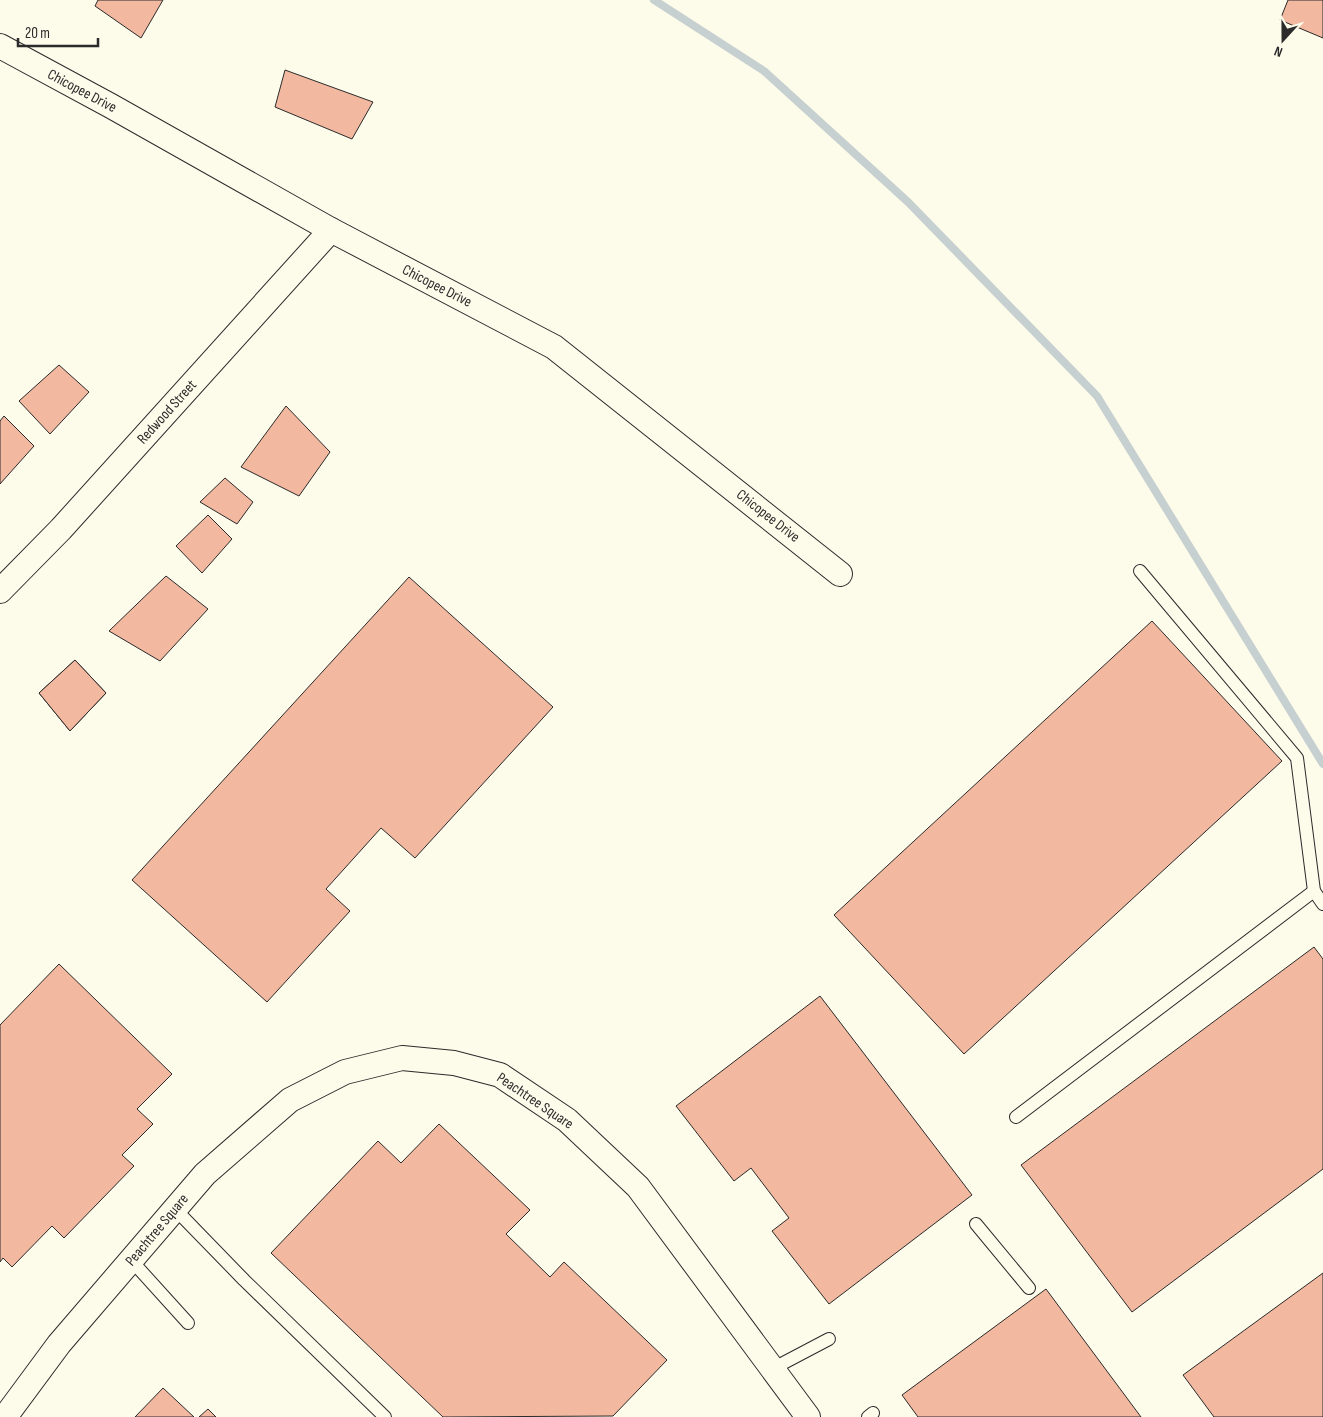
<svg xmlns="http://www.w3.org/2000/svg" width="1323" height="1417" viewBox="0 0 1323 1417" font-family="'Sofia Sans Condensed',sans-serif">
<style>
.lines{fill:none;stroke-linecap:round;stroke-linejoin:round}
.stream{stroke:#c7d0d0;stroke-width:8}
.building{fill:#f2b8a0;stroke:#2b2b2b}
.lane-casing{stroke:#2b2b2b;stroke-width:14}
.street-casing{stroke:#2b2b2b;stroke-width:26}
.lane{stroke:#fdfbea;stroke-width:12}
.street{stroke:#fdfbea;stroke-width:24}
.labels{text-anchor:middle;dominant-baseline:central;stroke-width:4;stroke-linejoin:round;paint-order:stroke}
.street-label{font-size:15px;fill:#2b2b2b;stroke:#fdfbea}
</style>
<rect width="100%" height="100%" fill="#fdfbea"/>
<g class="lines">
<path class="stream" d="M654,0L764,71L908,202L1097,396L1323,764"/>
</g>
<g class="building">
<path d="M98,0H163L141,38L95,6Z"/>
<path d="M1288,0H1323V38L1280,20Z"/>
<path d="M285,70L373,102L352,139L275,107Z"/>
<path d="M59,365L89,392L50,434L19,401Z"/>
<path d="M286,406L330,452L299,496L241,467Z"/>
<path d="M4,416L34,446L0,484V421Z"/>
<path d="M225,478L253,502L237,524L200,502Z"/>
<path d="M208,515L232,539L202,573L176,546Z"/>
<path d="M166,576L208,609L160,661L109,631Z"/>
<path d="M409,577L553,707L415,858L381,828L326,889L350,911L267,1002L132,880Z"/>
<path d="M1152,621L1282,761L964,1054L834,915Z"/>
<path d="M75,660L106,693L70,731L39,693Z"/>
<path d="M75,660L106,693L70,731L39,693Z"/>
<path d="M1314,947L1323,959V1169L1132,1312L1021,1165Z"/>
<path d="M59,964L172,1074L137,1109L153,1124L122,1155L134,1166L64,1238L52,1226L12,1267L3,1258L0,1262V1025Z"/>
<path d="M820,996L972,1195L829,1304L772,1231L789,1218L751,1168L734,1181L676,1106Z"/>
<path d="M439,1124L530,1210L506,1234L550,1277L564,1262L667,1360L613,1416L443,1417L271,1253L378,1141L401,1163Z"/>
<path d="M1323,1273V1417H1214L1183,1375Z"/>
<path d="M1046,1289L1141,1417H918L902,1395Z"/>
<path d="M163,1388L194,1417H135Z"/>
<path d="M208,1409L216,1417H199Z"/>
</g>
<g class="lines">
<g class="lane-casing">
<g id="lane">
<path d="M1140,571L1297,758L1314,891L1323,904"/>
<path d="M1016,1117L1314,891"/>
<path d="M175,1209L244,1280L385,1417"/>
<path d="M976,1224L1029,1288"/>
<path d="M131,1260L188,1323"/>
<path d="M772,1369L829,1339"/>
<path d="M868,1417L873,1413"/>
</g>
</g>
<g class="street-casing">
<g id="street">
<path d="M0,46L111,106L331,230L554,347L840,574"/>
<path d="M0,591L61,529L331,230"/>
<path d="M5,1417L59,1344L205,1174L290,1100L345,1072L402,1058L454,1063L500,1075L567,1120L638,1187L808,1417"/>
</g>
</g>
<use href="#lane" class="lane"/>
<use href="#street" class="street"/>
</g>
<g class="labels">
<g class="street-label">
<text transform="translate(82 91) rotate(28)">Chicopee Drive</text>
<text transform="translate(437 286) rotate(27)">Chicopee Drive</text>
<text transform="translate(167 412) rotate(-48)">Redwood Street</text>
<text transform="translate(768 516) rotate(38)">Chicopee Drive</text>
<text transform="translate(535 1101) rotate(34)">Peachtree Square</text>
<text transform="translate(157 1230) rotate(-50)">Peachtree Square</text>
</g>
</g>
<g transform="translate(1283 40) rotate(201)" stroke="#fdfbea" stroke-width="4" paint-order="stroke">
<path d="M0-4L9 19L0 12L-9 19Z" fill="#2b2b2b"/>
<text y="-8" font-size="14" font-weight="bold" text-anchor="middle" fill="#2b2b2b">N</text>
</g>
<path d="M18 38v8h80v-8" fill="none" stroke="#2b2b2b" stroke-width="2.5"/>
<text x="25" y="38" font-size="15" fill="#2b2b2b" stroke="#fdfbea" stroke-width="4" paint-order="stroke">20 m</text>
</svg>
